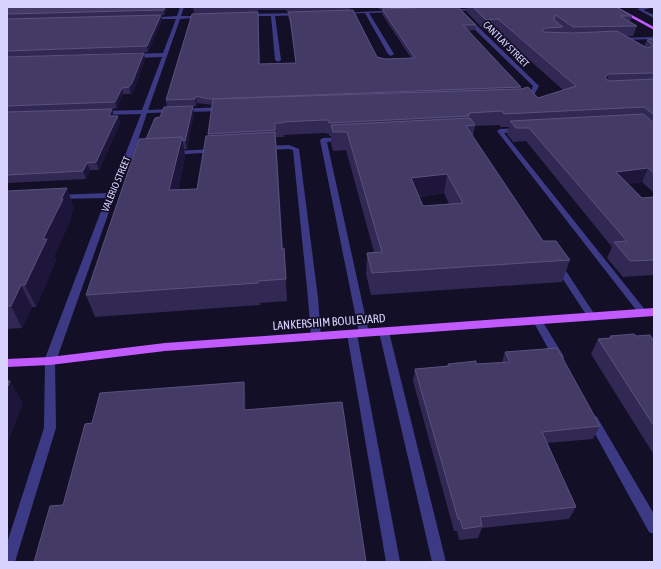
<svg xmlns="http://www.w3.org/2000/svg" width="661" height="569" viewBox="0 0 661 569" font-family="'Asap Condensed',sans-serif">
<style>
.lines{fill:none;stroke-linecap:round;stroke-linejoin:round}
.lane{fill:#3d3a85;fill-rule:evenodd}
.street{fill:#3d3a85;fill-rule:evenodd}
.primary{fill:#c25bff;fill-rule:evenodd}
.wall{fill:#312854;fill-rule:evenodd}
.shaded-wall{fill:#1d163a}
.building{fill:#433a66;stroke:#5a527e;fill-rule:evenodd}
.labels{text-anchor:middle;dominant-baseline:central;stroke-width:3.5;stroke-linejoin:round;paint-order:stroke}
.far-street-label{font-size:10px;fill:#d9d4ff;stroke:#130f26}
.street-label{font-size:12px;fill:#d9d4ff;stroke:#130f26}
</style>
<rect width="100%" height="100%" fill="#130f26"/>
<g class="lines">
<g class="lane">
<path d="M646,7H654L643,10L654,15V18L637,9Z"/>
<path d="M520,128L522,129V131L504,133L646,311L648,313L646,315H640L497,131L500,129Z"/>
<path d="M343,137L346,139L345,140L327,142L369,333L368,336H360L359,333L320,140L323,138Z"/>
<path d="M289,145L299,149L318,298L321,337L320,340H312L311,337L308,298L293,150L289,149L264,150L261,148L264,146Z"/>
<path d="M216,149L219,151L218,152L172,155L169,153L172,151Z"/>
<path d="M557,261L560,262L595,315L597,317L595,319H589L553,264Z"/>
<path d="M538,318L541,319L563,355L564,358L563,361L559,362L555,361L533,321L535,319Z"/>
<path d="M384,328L388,329L389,332L446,562H432L379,332L380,329Z"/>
<path d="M352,330L356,331L357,334L400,562H386L347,334L348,331Z"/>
<path d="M50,357L54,358L55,361L56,428L15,562H7V543L44,428L45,361L46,358Z"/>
<path d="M593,415L597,417L654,514V534L649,532L589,423L587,420L589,417Z"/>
</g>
<g class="street">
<path d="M180,7H184L181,16H204L206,17L180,19L148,110L225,107L228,109L225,111L147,113L133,155L115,195L56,361L54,364L50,365L46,364L44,361L106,198L57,199L53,197L57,195L108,193L125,155L141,114L101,115L98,113L101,111L142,110L162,57L132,58L129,56L132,54L163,53L176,19H148L146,18L177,16Z"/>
<path d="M480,8L481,10L448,11L446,10Z"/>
<path d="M398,10L396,12L369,13L394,54L391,56L388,54L365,13L342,14L340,13Z"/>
<path d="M302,13L304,15L275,16L281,60L278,62L275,60L271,16H246L244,15L246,14Z"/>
<path d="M464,17H468L538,85L539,86L534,95L519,98V96L530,93L533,86L464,19Z"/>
<path d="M654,37V39L618,40L616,39L618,38Z"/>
</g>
<g class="primary">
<path d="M612,7H617L654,27V30Z"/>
<path d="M654,308V316L165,351L50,365L7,367V359L50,357L165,343Z"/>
</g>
</g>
<g class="wall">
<path d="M7,7H168L164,15H161L162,20L148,52L7,57Z"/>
<path d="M193,7H374L350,8V10L377,57L385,59L411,58L382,14V9H379L377,7H616L632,16L630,22L637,26L633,36H627L644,46L647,40L654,39V193L642,182L629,184L642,198L654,197V275L623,277L607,258L612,247L526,141L513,142L507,134L509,127H501L499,125L475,126L473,137L543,241L570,260L562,282L371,295L366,274L367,253L374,252L346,150L333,151L331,143V136H329V134L324,133L284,135V137H276L283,249L284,248L287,301L260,303L261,305L95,317L86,295L146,139L167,107L166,100L194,14ZM458,7H466V11L484,30H496L563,90L538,98L521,89V87L468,31L475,30L476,25ZM258,10H286L287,12L297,11L288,12V17L290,23L296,63L260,64L258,12ZM197,103L212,105L208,134V136L197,189L178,190L185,156L184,149H187L194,113L176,107L196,106ZM444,193L449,204L423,206L419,197Z"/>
<path d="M7,57L145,59L134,90L131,94H123L117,108L112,109L114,116H118L120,123L99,170H90L86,179L7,183Z"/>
<path d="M7,191L74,208L70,217L71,219L54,256L56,260L36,307H32L22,328L7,329Z"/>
<path d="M610,336H636L654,341V455L591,354L598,339L609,338Z"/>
<path d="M505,352L600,426L593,439L547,443L576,507L569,519L482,528L478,538L459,540L457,531H454L413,381L415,369L447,366L448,364H476L502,362Z"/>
</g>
<g class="shaded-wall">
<path d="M165,7H168L164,15V10Z"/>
<path d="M161,15L162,20L148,52L147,46Z"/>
<path d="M144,53L145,59L134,90L131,94L129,87Z"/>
<path d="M609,74L605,86V77Z"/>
<path d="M122,88L123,94L117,108L115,102Z"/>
<path d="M196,96L197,103L196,106L195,99Z"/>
<path d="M193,106L194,113L187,149L185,141Z"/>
<path d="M112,109L114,116L111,124L109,116Z"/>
<path d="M118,116L120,123L99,170L96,162Z"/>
<path d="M182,137L185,156L173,211L169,190Z"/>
<path d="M87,163L90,170L86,179L83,171Z"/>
<path d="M648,168L642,182L611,187L616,172Z"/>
<path d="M447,174L444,193L409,198L411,178Z"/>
<path d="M67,188L74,208L70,217L71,219L54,256L56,260L36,307L25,285L43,239Z"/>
<path d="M21,285L32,307L22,328L11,306Z"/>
<path d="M10,381L23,403L7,445V388Z"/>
<path d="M244,382L246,394V423L244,410Z"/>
</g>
<g class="building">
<path d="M7,7H165L164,10L7,14Z"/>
<path d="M438,7H458L476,25H463L521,87L209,99L196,96L195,99L166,100L192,14L258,12L259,64L296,63L290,17L288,12L353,10L377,57L385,59L415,58L382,9Z"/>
<path d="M473,7H616L632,16H620L637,26L573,27L557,16L555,15L554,20L563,27L546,28L542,30L543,32L574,33L617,31L647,48L653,46L647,40L654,39V73L609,74L605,77L608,81L654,79V115L644,107L504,114L502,111L469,113L470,114H467L469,116L329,123V120H324L283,122V123H275V130L208,134L213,99L521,89L528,87L538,98L576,86L498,19L486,20Z"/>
<path d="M161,15L147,46L7,51V19Z"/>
<path d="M144,53L132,83L129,87L122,88L115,102L7,106V57Z"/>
<path d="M193,106L185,141H183L182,137L146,139L155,118L160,117L164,107Z"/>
<path d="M112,109L109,116H118L111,130L96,162L87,163L83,171L7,175V112Z"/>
<path d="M643,114L654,123V173L648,168L616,172L642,198L654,197V260L630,261L614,242L627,241L529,128H516L510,121Z"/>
<path d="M470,118L475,125L466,126L543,241H556L570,260L372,273L367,253L382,252L347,132H333L331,125ZM447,174L463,203L423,206L411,178Z"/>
<path d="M275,132L282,249L284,248L286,279L258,281V283L86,295L139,139L182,137L169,190L197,189L206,136Z"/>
<path d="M67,188L61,199H63L43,239H47L25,285H21L11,306H7V191Z"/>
<path d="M634,334L636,336L650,335L654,341V426L598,339L612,338L610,336Z"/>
<path d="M557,348L600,426L542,432L576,507L480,517L482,526L463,529L460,519H458L415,369L449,366L448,364L476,361V364L510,362L505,352Z"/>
<path d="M7,381H10L7,388Z"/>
<path d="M244,382V410L342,402L366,562H34L50,506L63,505L85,424L92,423L100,393Z"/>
</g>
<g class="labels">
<g class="far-street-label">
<text transform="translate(506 44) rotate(45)">CANTLAY STREET</text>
<text transform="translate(116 184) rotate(-67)">VALERIO STREET</text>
</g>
<g class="street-label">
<text transform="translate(329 322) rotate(-4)">LANKERSHIM BOULEVARD</text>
</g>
</g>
<rect width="661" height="569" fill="none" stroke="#d9d4ff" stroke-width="16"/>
</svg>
